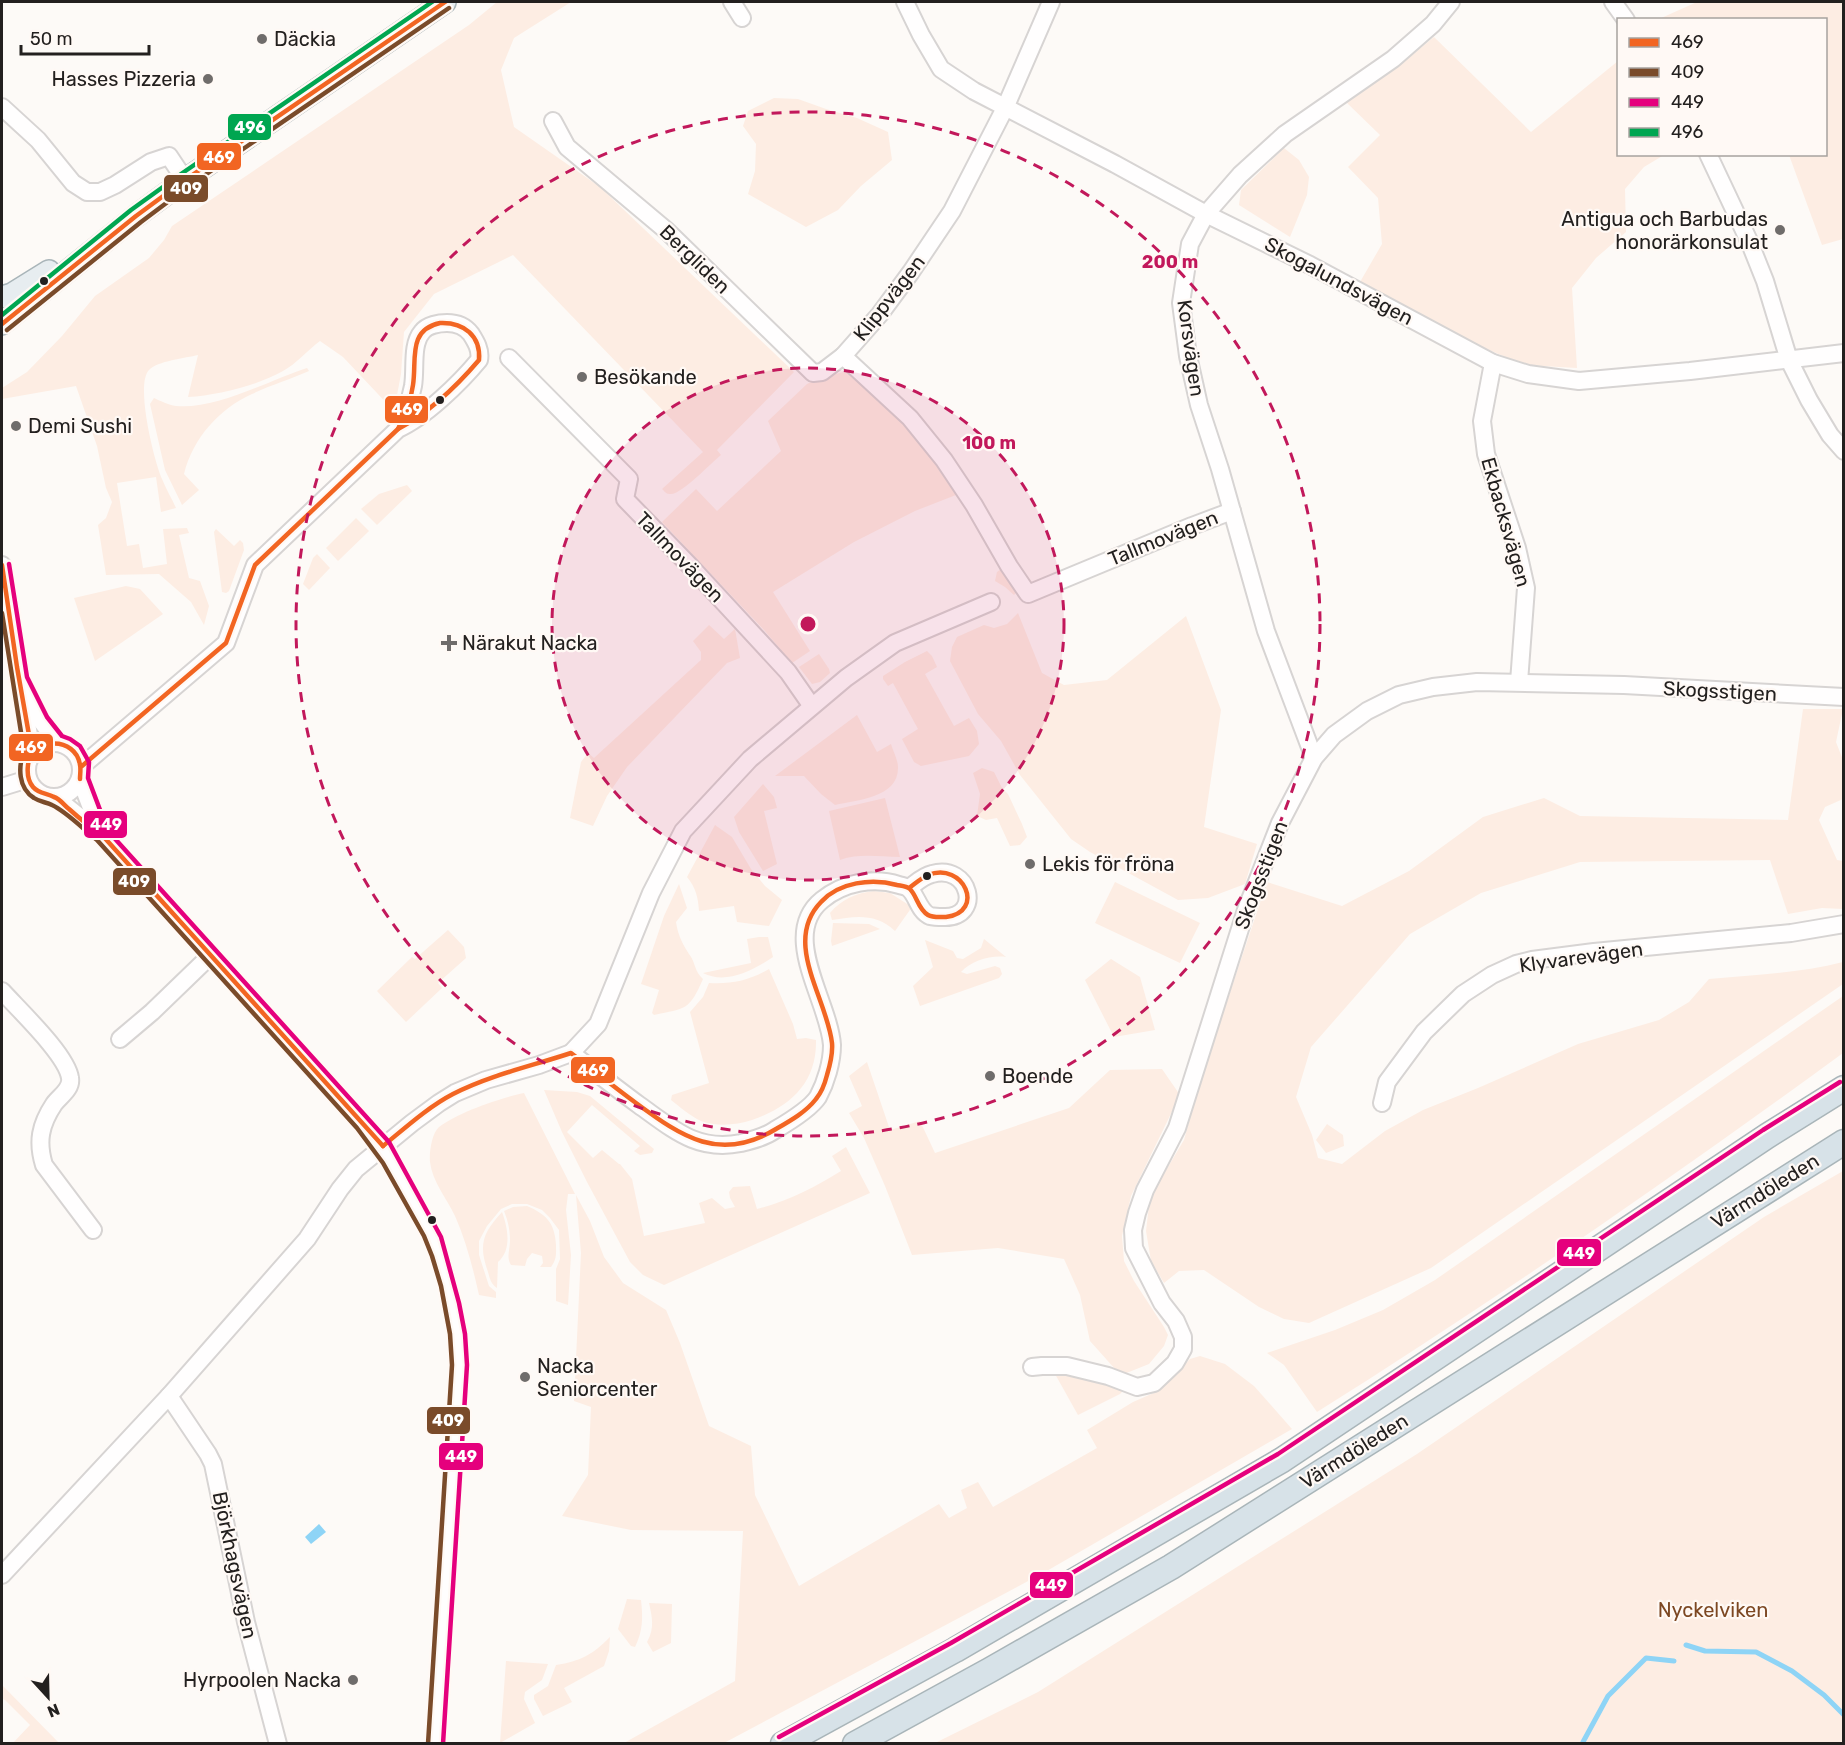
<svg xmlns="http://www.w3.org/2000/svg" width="1845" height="1745" viewBox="0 0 1845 1745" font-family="Rubik,sans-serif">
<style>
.green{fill:#fdede3}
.water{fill:#8ed4f6}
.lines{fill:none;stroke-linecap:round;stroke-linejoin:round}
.stream{stroke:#8ed4f6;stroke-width:5}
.minor-casing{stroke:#d7d4d3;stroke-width:20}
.major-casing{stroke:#a9b5b9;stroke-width:24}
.highway-casing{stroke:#a9b5b9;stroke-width:27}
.minor{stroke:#fffefe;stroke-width:16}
.major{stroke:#e7edf0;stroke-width:21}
.highway{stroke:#d7e2e8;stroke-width:24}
.bus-1-casing{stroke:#fff9f5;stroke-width:9}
.bus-2-casing{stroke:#fff9f5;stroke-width:9}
.bus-3-casing{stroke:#fff9f5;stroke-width:9}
.bus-4-casing{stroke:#fff9f5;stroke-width:9}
.bus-1{stroke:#f26522;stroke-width:4.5}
.bus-2{stroke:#7a4b2a;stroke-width:4.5}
.bus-3{stroke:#e5007d;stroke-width:4.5}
.bus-4{stroke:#00a651;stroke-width:4.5}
.ring{fill:none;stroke:#c2185b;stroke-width:3;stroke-dasharray:10 8}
.poi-dot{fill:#6f6c6b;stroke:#fff9f5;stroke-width:2}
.bus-dot{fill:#23201f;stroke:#fff9f5;stroke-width:2}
.labels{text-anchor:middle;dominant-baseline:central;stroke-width:4.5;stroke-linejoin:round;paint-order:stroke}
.poi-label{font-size:20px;fill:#23201f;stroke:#fff9f5;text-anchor:start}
.street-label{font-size:20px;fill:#23201f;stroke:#fff9f5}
.park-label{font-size:20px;fill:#7d4823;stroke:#fff9f5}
.centre{fill:#c2185b;stroke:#fff9f5;stroke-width:3}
.ring-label{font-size:18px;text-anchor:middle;font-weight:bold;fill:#c2185b;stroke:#fff9f5;stroke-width:4.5;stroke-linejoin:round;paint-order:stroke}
.line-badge{stroke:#fff9f5;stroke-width:2}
.badge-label{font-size:16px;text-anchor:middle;font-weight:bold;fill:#fff}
</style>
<rect width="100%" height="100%" fill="#fdfaf7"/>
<g class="green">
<path d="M497,2H571L514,38L501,70L514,127L600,187L794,372L717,450L721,455C711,463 682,494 671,494C666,494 666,493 662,489L703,452L513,255L434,294L404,332L401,374L394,411L343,357L320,341C308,350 296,364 283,371C256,386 218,395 188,397L198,355C186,358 157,361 149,370C135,384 154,461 162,479C166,489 172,499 176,508L161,512L156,477L117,483L127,546L139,544L143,568L167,564L163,529L187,528L189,533L179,535L189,578L200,581L209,606L204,625L191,602L159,574L106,575L98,525L106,518L112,502L106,488L97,446L76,386L2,399V388L27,372L62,336L95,296L149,258L164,240L172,226L469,25Z"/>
<path d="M1697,2H1843V239L1822,245L1789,155L1826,154V20L1659,19Z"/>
<path d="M1434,37L1531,132L1618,61V154L1664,155L1644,167L1625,189L1626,232L1596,258L1572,288L1577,368L1524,365L1482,347L1360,282L1382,244L1378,198L1348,167L1380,135L1346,102L1395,69Z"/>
<path d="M774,98L798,99L826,109L857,118L888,132L892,160L861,186L838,210L806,227L748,194L755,171L756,144L743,126L748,111Z"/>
<path d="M1284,148L1299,160L1309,177L1307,195L1290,237L1239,205L1241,190Z"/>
<path d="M307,368L309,371C291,379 271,385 252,394C219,409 193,438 184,474L199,490L182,505L165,470L150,404L154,398C161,401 168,405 176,406C215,410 270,380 307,368Z"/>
<path d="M847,371L872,388L931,453L961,493L915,511L854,542L773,592L810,651L792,663L764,630L662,522L696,489L717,511L781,451L768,421L807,384L820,378Z"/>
<path d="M407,485L412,491L377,525L361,509L379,494Z"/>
<path d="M356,518L369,531L338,561L326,548Z"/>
<path d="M216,529L234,546L240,540L243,543L244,550L229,591L226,593L222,592L214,532Z"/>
<path d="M317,554L330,568L309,590L303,584L313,558Z"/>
<path d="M1001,569L1019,590L1014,595L1005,587L995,581L997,572Z"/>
<path d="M126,586L140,589L163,614L95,661L74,598Z"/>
<path d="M1018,613L1042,673L1064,685L1107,680L1186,616L1221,710L1204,827L1257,844L1245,884L1208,898L1178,900L1090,852L1071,839L1020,775L1001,741L978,714L950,661L952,647L957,637L984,625L994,628L1007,624Z"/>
<path d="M709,625L724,639L735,629L740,658L727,663L627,767L607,796L593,826L570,818L581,762L588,753L594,758L701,660V652L693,641Z"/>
<path d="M927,651L932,656L937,667L925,674L954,726L969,718L977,731L979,744L969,756L921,766L914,762L902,739L918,729L893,683L888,686L883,679V676L905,662Z"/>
<path d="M819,654L829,669L830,673L820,682L812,684L799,667Z"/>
<path d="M1803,709H1843L1836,742L1843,760V799L1825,807L1819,820L1837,860L1843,861V909L1822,908L1788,914L1770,860L1580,862L1481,893L1410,934L1311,1047L1296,1097L1312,1135L1318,1158L1342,1164L1385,1131L1423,1110L1478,1088L1578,1044L1659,1020L1689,1002L1709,979C1754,975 1800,973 1843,962V984L1431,1268L1309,1323L1284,1319L1259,1307L1204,1270L1179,1271L1164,1283L1151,1261L1146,1231L1150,1197L1184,1140L1199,1085L1267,882L1342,906L1409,871L1483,817L1544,798L1580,816L1788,820Z"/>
<path d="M857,715L877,752L891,744C893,751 898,760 898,767C899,798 857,800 835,805L821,794L804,776H775Z"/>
<path d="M982,768L994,772L1002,788L1008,794L1022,824L1027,837L1020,845L1010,846L997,818L986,820L977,816L980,794L973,773Z"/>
<path d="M763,784L774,797L777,808L764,811L777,864L763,871L739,832L734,817Z"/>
<path d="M885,798L900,857C879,857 860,853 840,860L829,811Z"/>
<path d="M715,825L732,837L751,869L765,886L782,900L769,926L737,922L734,906L699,911C698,897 696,888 687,877Z"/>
<path d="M1115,882L1200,923L1180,963L1095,923Z"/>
<path d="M679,884L687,908L676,922C678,935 682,943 689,954C696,963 694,971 703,979C689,1011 686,1008 654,1015L652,1013L659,990L641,984L664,916Z"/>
<path d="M874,891L890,893L912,907L895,931C876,913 856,916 832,920L830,913C842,899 856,893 874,891Z"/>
<path d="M833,923L869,924L880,929L832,946L831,941Z"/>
<path d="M448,930L464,947L466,958L438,983L442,988L406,1022L377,991L412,957L415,959Z"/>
<path d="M759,937H768L773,957C754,970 726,985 703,973L751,963L747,939Z"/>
<path d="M984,939L1006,957C991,955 971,961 961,972L967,974L995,966L1000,968L1002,974L999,978L920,1006L913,986L933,967L925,940L953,951L957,958L963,959L981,948Z"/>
<path d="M1111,959L1140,977L1155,1030L1114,1037L1085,980Z"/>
<path d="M769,969L793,1024L797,1039L806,1038L816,1040C817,1083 790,1107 752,1120C736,1125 717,1127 701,1121C690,1116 680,1107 671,1100L672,1095L709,1083L690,1012L703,997L709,983C732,984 748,981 769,969Z"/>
<path d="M1843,996V1053C1672,1178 1497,1299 1317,1412L1284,1365L1267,1353L1335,1330L1383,1310L1435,1280Z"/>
<path d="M867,1062L890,1130L920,1121L935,1153L1069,1108L1110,1070L1162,1069L1180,1095L1131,1196L1122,1236L1124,1261L1134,1281L1164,1327L1168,1335L1164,1346L1149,1364L1124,1374L1115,1369L1090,1341L1080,1295L1064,1259L998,1248L912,1255L885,1186L864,1138L849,1113L862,1106L849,1076Z"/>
<path d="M544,1090L577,1092L590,1096L654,1149L652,1153L640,1155L634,1151L640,1146L592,1105L567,1132L593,1158L602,1150L619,1164H620L632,1179L644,1236L705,1223L699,1203L712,1198L725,1209L735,1207L730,1198L729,1192L733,1187L750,1186L757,1209C788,1201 814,1188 841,1171L832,1156L846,1147L870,1193L664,1285L643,1275L630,1262L587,1182L562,1132Z"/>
<path d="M524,1093L575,1194H568L566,1210L571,1255L568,1305L556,1301V1269L560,1259L559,1230L550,1218L542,1210L527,1204H512L501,1209L487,1226L479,1241V1255L489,1286L496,1292V1298L479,1295C473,1268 466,1241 455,1216C447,1199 432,1181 430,1162C429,1152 432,1133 439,1127C459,1112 500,1098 524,1093Z"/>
<path d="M1327,1124L1343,1135L1344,1146L1326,1153L1316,1140Z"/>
<path d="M1843,1171V1743H935L1038,1692L1417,1454L1764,1217Z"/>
<path d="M576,1195L590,1221L604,1257L623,1283L666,1310L680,1343L709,1426L751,1446L755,1495L799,1586L939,1504L949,1518L967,1508L961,1490L978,1482L993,1507L1097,1448L1087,1430L1133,1402L1156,1392L1190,1359L1200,1356L1225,1364L1254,1386L1292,1429L1045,1572L724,1743H624L735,1681L743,1531L631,1530L562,1516L588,1475L591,1407L574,1401L581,1253Z"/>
<path d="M527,1206C546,1214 555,1223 556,1245C556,1254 557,1259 551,1267H540L543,1263L542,1256L532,1253L527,1259L525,1266L511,1265C506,1257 510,1250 510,1241C510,1230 508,1221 504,1211L513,1207Z"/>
<path d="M502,1212C508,1228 512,1250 498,1262L497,1288C491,1284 490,1279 488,1272C478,1244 483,1233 502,1212Z"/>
<path d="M1064,1369L1124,1390L1120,1394L1078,1415L1055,1374Z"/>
<path d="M627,1599L641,1600C643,1617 643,1631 635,1647L631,1646L618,1629Z"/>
<path d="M649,1603L672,1604L671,1643L653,1652L647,1642C655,1628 652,1617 649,1603Z"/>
<path d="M610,1637L609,1651L604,1666L564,1688L572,1702L543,1716L534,1699V1695L548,1686L556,1665C581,1661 592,1655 610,1637Z"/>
<path d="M506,1661L548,1664L542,1680L525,1692L524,1699L535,1723L500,1743Z"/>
<path d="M2,1685L59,1743H13L30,1725L5,1700L2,1699Z"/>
</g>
<path class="water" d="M319,1524L326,1532L311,1544L305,1537Z"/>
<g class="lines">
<g class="stream">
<path d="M1686,1645L1705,1651L1756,1652L1792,1671L1824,1695L1844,1715"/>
<path d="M1583,1742L1608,1696L1646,1658L1674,1661"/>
</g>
<g class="minor-casing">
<g id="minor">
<path d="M732,2L742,18"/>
<path d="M905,2L921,35L941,69L974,91L1115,164L1206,214L1310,265L1493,363L1528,374L1579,381L1690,371L1844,353"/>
<path d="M1051,2L1005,108L952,211L911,272L880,314L843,356L910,418L944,460L974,505L1009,566L1028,594L1192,526L1232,511"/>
<path d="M1613,2L1626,20"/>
<path d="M2,107L38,140L73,183L87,192H100L115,185L151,162L169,156L185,180"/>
<path d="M553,121L567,147L667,231L813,373L822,372L843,356"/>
<path d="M1708,154L1749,241L1765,281L1789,360L1809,400L1830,435L1844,451"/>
<path d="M509,358L629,479L625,499L691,567L788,672L811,705"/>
<path d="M1493,363L1482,421L1486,454L1517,548L1526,588L1519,682"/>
<path d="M2,565L17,667L32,752"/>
<path d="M27,694L41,721L57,742"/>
<circle cx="54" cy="770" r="27"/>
<path d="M1314,758L1266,631L1220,469L1199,405L1188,356L1181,303L1190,244L1206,214L1240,175L1285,134L1393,59L1433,24L1451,2"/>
<path d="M82,766L226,643L255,565L398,429C405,416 410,401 413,386C416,369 411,345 422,332C427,325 439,323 447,323C457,323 465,326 471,334C476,342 481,350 479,360C460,383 425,417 398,429"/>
<path d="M80,779L101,834"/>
<path d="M2,787L28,779"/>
<path d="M55,797L102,835L383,1146L434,1239L445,1274L452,1304L458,1335L460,1365L435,1744"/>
<path d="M2,991C18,1009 67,1055 70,1078C72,1089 60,1096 54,1104C40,1125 37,1142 44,1165L93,1230"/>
<path d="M120,1039L152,1012L210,956"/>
<path d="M571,1053L598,1024L651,893L683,831L750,759L846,678L895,643L991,602"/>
<path d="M1382,1103L1387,1082L1424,1032L1463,994L1492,975L1516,964L1532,960L1594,952L1791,933L1844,924"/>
<path d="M1032,1367L1042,1366H1067L1108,1376L1137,1387L1154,1383L1175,1363L1183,1349V1337L1176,1321L1162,1303L1134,1248L1133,1230L1137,1213L1145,1190L1177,1128L1246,910L1280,823L1314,758L1334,735L1367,711L1399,695L1433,687L1477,682L1624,685L1844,697"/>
<path d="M169,1396L208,1454L213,1464L246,1622L278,1744"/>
<path d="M2,1575L169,1396L307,1239L340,1189L356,1169L412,1123L439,1103L455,1093L486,1080L539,1065L571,1053C593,1070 616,1088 639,1105C673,1129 697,1152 741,1143C753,1140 765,1137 775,1130C787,1123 810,1109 818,1097C826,1082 832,1062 832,1045C829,1001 779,935 822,900C844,882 874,877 899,885C902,886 905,886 908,888C917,894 918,911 930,916C934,917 940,917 944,917C983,918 970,863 932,874C923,876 916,883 909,888"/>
</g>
</g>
<g class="major-casing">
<g id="major">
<path d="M2,297L12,294L49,271"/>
<path d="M2,324L136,216L185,180L445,2"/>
</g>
</g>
<g class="highway-casing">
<g id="highway">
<path d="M783,1744L955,1650L1282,1460L1767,1136L1844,1088"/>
<path d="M855,1744L990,1670L1171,1567L1844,1142"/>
</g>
</g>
<use href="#minor" class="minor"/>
<use href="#major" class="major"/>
<use href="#highway" class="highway"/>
<g class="bus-1-casing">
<g id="bus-1">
<path d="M440,323C464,322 481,336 479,360C456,387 430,412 398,429C405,415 411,400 413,385C417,360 407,330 440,323Z"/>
<path d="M2,324L136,216L185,180L445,2"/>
<path d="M2,565L17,667L32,752"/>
<path d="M82,766L226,643L255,565L398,429"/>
<path d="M80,779C80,774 81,769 80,765C76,736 32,737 28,765C27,773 28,781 33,787C39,794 47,793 54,797C60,799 64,805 69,809C79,818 90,827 102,835L383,1146"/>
<path d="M383,1146C405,1128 428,1107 453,1094C490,1075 532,1066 571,1053C593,1070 614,1087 636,1103C682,1137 720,1163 776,1129C790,1121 806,1112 816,1099C821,1093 825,1083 827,1075C830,1065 833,1054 832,1043C827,998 782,942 821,902C839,882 872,878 897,885C902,886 906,886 910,889C917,896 918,909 928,915C933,918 940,917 946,917C986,912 964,861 928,875C921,878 915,884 909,888"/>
</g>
</g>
<g class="bus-2-casing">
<g id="bus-2">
<path d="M7,330L141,222L189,186L449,8"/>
<path d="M2,613L24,751C18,767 18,788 34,798C40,802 46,802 52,805C67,812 84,830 97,840L357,1128L383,1163L424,1236L432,1256L441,1286L450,1334L452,1365L428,1744"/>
</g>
</g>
<g class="bus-3-casing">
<g id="bus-3">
<path d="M9,564L27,677L47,717L62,736L70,739L80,746L89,762L88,778L108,831L389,1142L441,1237L459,1303L465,1334L467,1365L443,1744"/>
<path d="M779,1737L951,1643L1278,1454L1763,1130L1840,1082"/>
</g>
</g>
<g class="bus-4-casing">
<path id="bus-4" d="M2,315L131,210L181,174L432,2"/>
</g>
<use href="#bus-1" class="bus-1"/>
<use href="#bus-2" class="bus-2"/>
<use href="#bus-3" class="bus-3"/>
<use href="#bus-4" class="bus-4"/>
</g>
<circle cx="808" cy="624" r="256" fill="#c2185b" fill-opacity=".12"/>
<g class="ring">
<circle cx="808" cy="624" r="256"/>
<circle cx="808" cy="624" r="512"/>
</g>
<g class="poi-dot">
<circle cx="262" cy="39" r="6"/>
<circle cx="208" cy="79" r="6"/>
<circle cx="1780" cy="230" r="6"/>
<circle cx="582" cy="377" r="6"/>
<circle cx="16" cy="426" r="6"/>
<path d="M446 634h6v6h6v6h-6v6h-6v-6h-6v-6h6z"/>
<circle cx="1030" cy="864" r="6"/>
<circle cx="990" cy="1076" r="6"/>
<circle cx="525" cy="1377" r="6"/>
<circle cx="353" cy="1680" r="6"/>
</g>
<g class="bus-dot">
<circle cx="44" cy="281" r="5"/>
<circle cx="440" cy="400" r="5"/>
<circle cx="927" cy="876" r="5"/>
<circle cx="432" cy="1220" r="5"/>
</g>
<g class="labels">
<g class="poi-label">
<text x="274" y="39">Däckia</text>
<text x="196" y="79" text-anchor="end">Hasses Pizzeria</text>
<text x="1768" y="219" text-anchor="end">Antigua och Barbudas<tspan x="1768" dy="23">honorärkonsulat</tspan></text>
<text x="594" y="377">Besökande</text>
<text x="28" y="426">Demi Sushi</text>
<text x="462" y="643">Närakut Nacka</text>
<text x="1042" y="864">Lekis för fröna</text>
<text x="1002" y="1076">Boende</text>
<text x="537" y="1366">Nacka<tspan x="537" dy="23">Seniorcenter</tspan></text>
<text x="341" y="1680" text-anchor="end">Hyrpoolen Nacka</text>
</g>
<g class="street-label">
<text transform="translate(695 259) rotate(44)">Bergliden</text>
<text transform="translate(1339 281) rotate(28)">Skogalundsvägen</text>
<text transform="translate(889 298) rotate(-52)">Klippvägen</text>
<text transform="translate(1191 348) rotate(82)">Korsvägen</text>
<text transform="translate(1506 522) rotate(74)">Ekbacksvägen</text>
<text transform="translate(1163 538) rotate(-22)">Tallmovägen</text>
<text transform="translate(680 557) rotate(46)">Tallmovägen</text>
<text transform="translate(1720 691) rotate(3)">Skogsstigen</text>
<text transform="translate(1261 875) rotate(-69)">Skogsstigen</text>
<text transform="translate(1581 957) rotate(-8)">Klyvarevägen</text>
<text transform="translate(1765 1191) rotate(-32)">Värmdöleden</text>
<text transform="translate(1354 1451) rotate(-32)">Värmdöleden</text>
<text transform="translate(235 1565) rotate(78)">Björkhagsvägen</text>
</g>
<g class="park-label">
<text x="1713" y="1610">Nyckelviken</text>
</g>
</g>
<circle cx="808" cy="624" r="9" class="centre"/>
<g class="ring-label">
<text x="1170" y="268">200 m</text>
<text x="989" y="449">100 m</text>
</g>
<g class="line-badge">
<rect x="227" y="113" width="45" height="28" rx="6" fill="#00a651"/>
<rect x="196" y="142" width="46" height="29" rx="6" fill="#f26522"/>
<rect x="163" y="174" width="46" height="29" rx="6" fill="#7a4b2a"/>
<rect x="384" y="395" width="45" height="29" rx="6" fill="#f26522"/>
<rect x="8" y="733" width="46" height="29" rx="6" fill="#f26522"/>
<rect x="83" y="810" width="45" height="29" rx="6" fill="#e5007d"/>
<rect x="112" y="867" width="45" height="29" rx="6" fill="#7a4b2a"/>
<rect x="570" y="1056" width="46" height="28" rx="6" fill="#f26522"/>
<rect x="1556" y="1238" width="46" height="29" rx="6" fill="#e5007d"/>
<rect x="426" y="1406" width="45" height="29" rx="6" fill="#7a4b2a"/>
<rect x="438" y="1442" width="46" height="29" rx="6" fill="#e5007d"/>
<rect x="1029" y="1571" width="45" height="28" rx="6" fill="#e5007d"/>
</g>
<g class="badge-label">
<text x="250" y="133">496</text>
<text x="219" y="163">469</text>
<text x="186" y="194">409</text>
<text x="407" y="415">469</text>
<text x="31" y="753">469</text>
<text x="106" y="830">449</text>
<text x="134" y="887">409</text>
<text x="593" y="1076">469</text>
<text x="1579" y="1259">449</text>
<text x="448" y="1426">409</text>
<text x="461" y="1462">449</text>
<text x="1051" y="1591">449</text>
</g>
<rect width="1845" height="1745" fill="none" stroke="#23201f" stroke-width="6"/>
<rect x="1617" y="18" width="210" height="138" fill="#fff9f5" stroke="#a7a29f" stroke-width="1.5"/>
<rect x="1629" y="38" width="30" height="9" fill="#f26522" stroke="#a7a29f" stroke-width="1.5"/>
<text x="1671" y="48" font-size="18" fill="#23201f">469</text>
<rect x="1629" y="68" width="30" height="9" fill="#7a4b2a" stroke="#a7a29f" stroke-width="1.5"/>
<text x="1671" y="78" font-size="18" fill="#23201f">409</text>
<rect x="1629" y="98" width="30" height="9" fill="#e5007d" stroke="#a7a29f" stroke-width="1.5"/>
<text x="1671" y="108" font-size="18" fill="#23201f">449</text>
<rect x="1629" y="128" width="30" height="9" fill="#00a651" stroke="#a7a29f" stroke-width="1.5"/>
<text x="1671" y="138" font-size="18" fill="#23201f">496</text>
<g transform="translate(48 1697) rotate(158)" stroke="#fff9f5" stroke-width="4.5" paint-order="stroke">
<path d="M0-4.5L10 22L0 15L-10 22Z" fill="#23201f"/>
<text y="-9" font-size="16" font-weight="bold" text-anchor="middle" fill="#23201f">N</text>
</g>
<path d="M21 45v9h128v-9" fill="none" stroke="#23201f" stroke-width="3"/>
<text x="30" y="45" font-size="18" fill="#23201f" stroke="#fff9f5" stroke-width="4.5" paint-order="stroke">50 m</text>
</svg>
